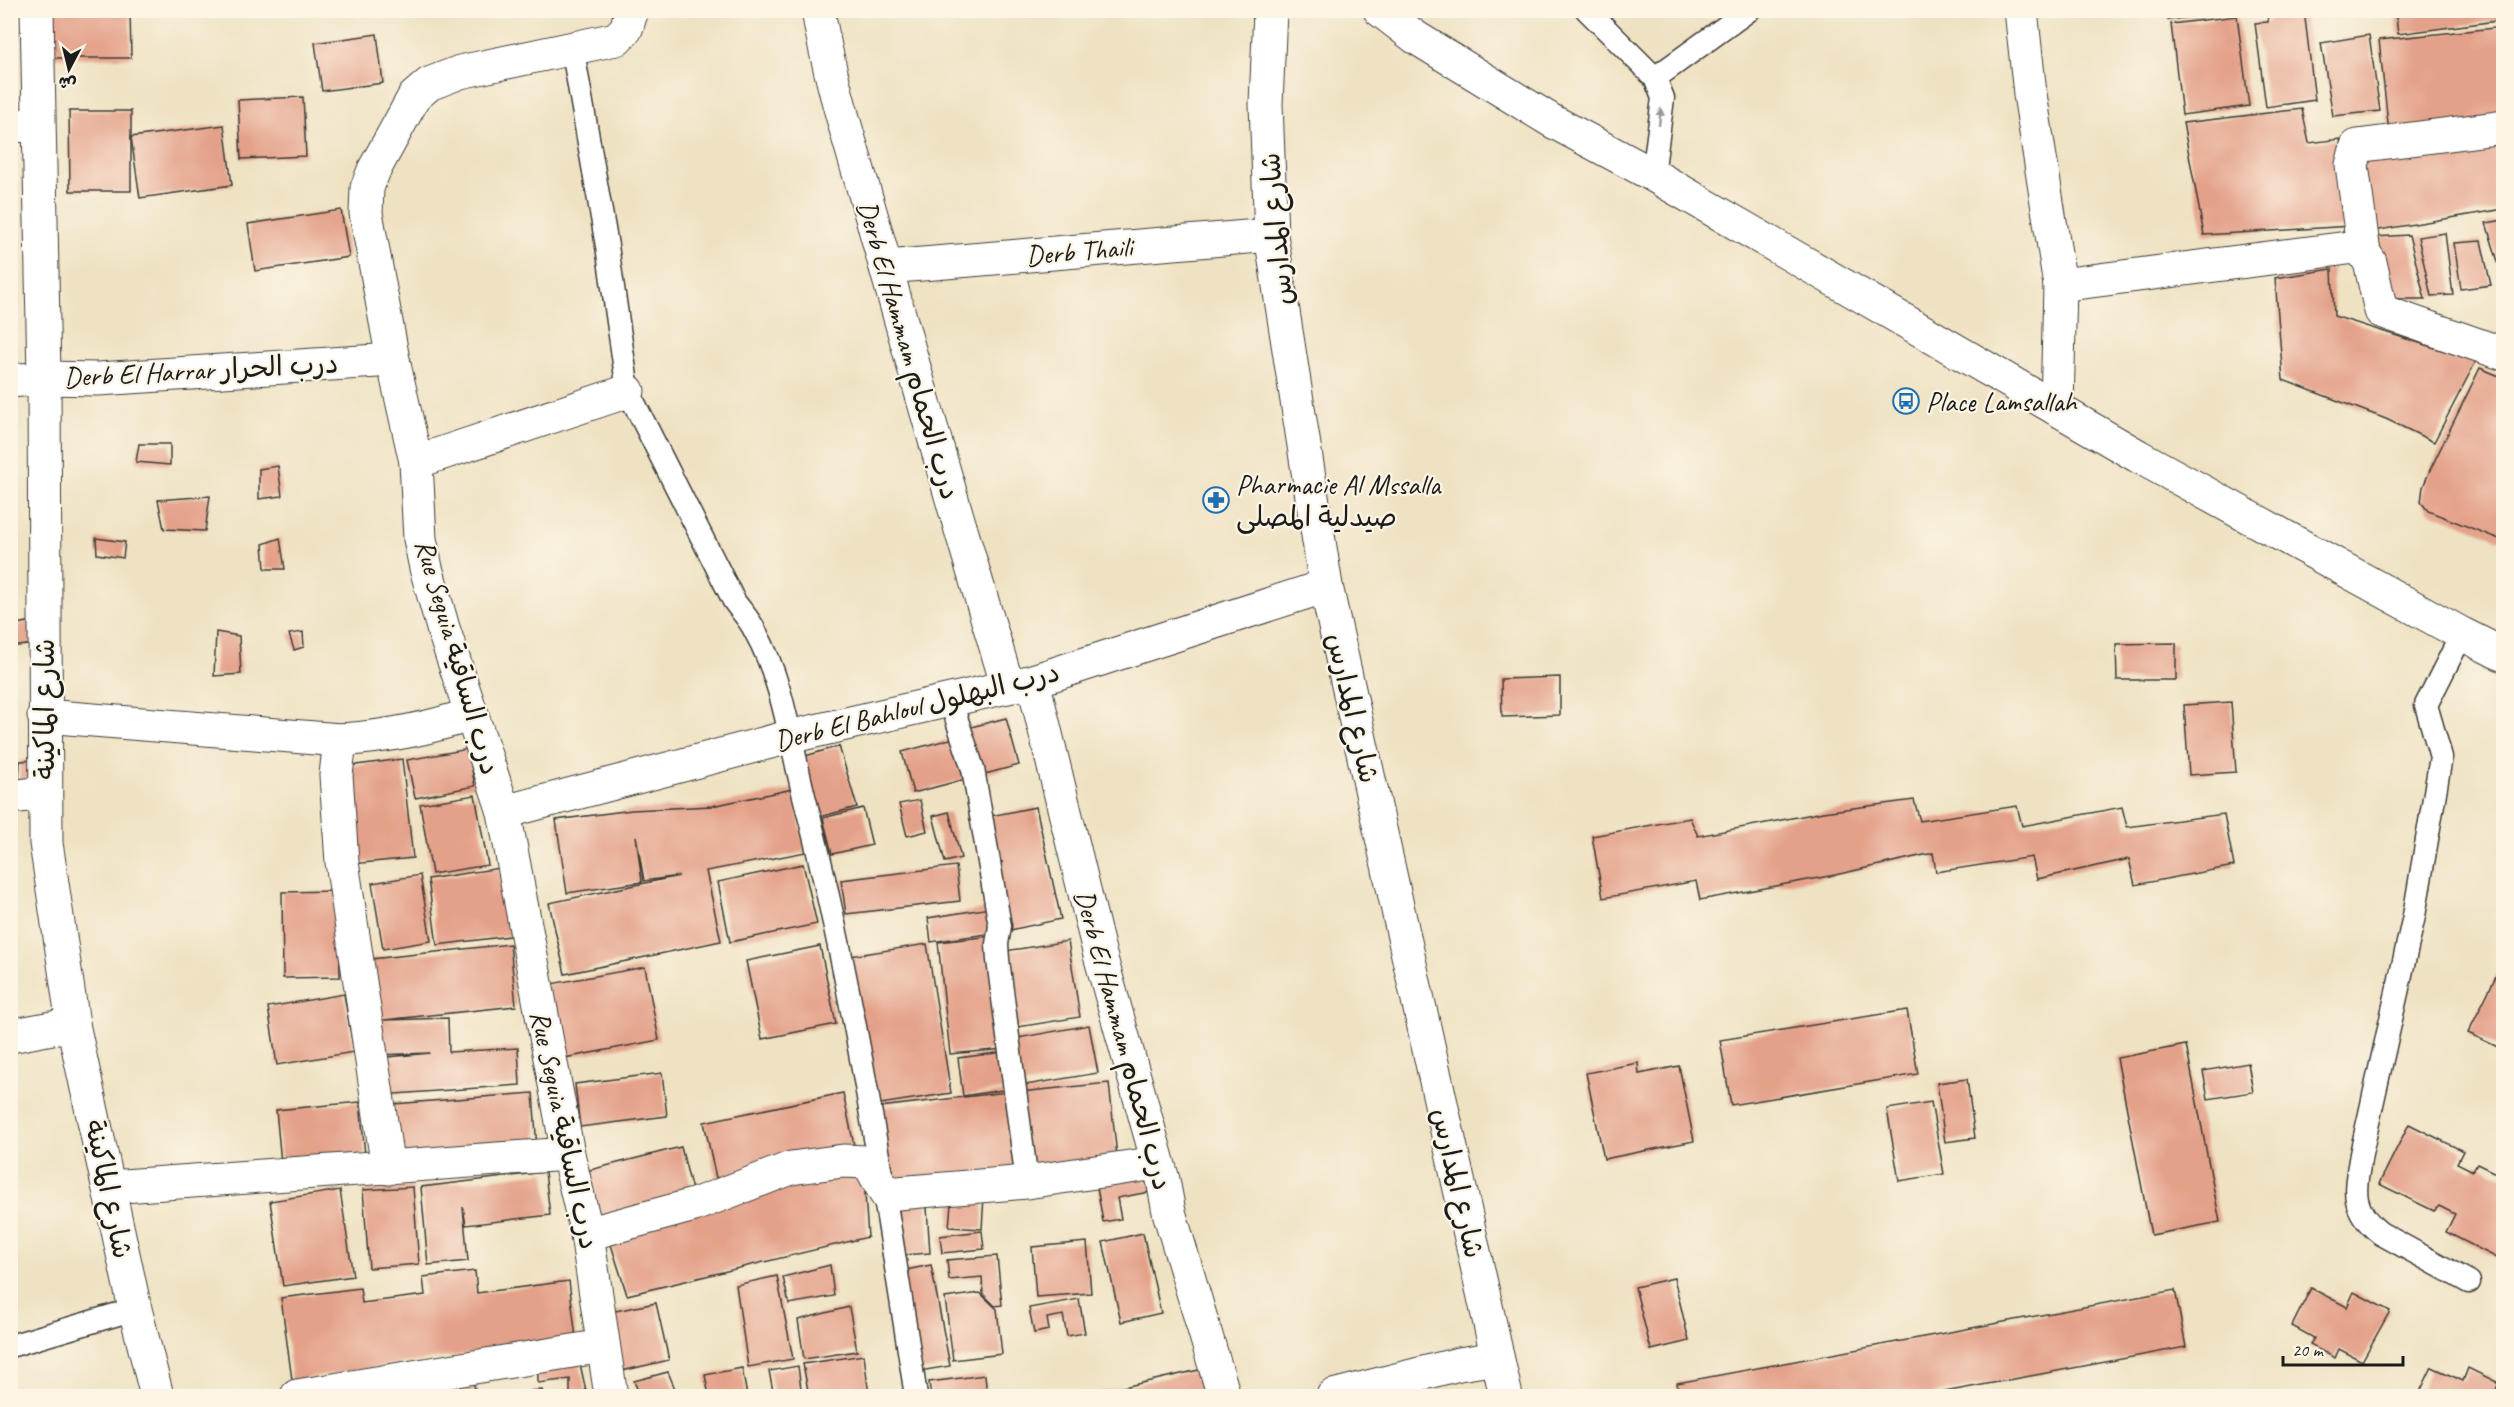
<svg xmlns="http://www.w3.org/2000/svg" width="2514" height="1407" viewBox="0 0 2514 1407" font-family="Caveat,'Playpen Sans Arabic',sans-serif">
<style>
.building{fill:#e4a189}
.lines{fill:none;stroke-linecap:round;stroke-linejoin:round}
.lane-casing{stroke:#3c3a35;stroke-width:25}
.street-casing{stroke:#3c3a35;stroke-width:35}
.lane{stroke:#fff;stroke-width:22}
.street{stroke:#fff;stroke-width:33}
.oneway{fill:#999}
.labels{text-anchor:middle;dominant-baseline:central;stroke-width:4.5;stroke-linejoin:round;paint-order:stroke}
.street-label{font-size:28px;fill:#1c1c1c;stroke:#fcf5e5}
.poi-label{font-size:28px;fill:#1c1c1c;stroke:#fcf5e5;text-anchor:start}
</style>
<rect width="100%" height="100%" fill="#fcf5e5"/>
<filter id="ink" filterUnits="userSpaceOnUse"><feTurbulence type="fractalNoise" baseFrequency=".0167" numOctaves="2"/><feDisplacementMap in="SourceGraphic" scale="12" xChannelSelector="R" yChannelSelector="G"/><feConvolveMatrix kernelMatrix="1 2 1 2 8 2 1 2 1" color-interpolation-filters="sRGB"/></filter>
<filter id="wash" filterUnits="userSpaceOnUse"><feTurbulence type="fractalNoise" baseFrequency=".008" numOctaves="4" result="noise"/><feDisplacementMap in="SourceGraphic" scale="24" xChannelSelector="R" yChannelSelector="G"/><feGaussianBlur stdDeviation="1.35" result="paint"/><feColorMatrix in="noise" values="0 0 0 0 0 0 0 0 0 0 0 0 0 0 0 0 0 1.4 0 .05"/><feComposite in="paint" operator="in"/></filter>
<g filter="url(#wash)">
<rect width="100%" height="100%" fill="#efe2c3"/>
<g id="blocks">
<g class="building">
<path d="M47,10H130L131,58H47Z"/>
<path d="M2166,10H2225V12L2168,20Z"/>
<path d="M2279,10H2304L2315,100L2266,107L2255,23L2268,22L2267,12Z"/>
<path d="M2395,10H2504V20L2398,34Z"/>
<path d="M2237,16L2249,106L2182,115L2171,24Z"/>
<path d="M2504,27V121L2389,133L2379,40Z"/>
<path d="M10,31H17L12,112H10Z"/>
<path d="M377,34L383,83L322,91L315,43Z"/>
<path d="M2369,35L2380,111L2333,116L2321,43Z"/>
<path d="M303,97L306,156L241,159L238,100Z"/>
<path d="M2302,109L2309,143L2340,139L2351,226L2204,235L2183,123Z"/>
<path d="M69,111H131V191H70Z"/>
<path d="M224,125L232,185L140,198L131,137Z"/>
<path d="M2504,141V209L2373,231L2358,161Z"/>
<path d="M341,210L349,257L255,271L248,224Z"/>
<path d="M2504,220V278H2503L2486,223Z"/>
<path d="M2445,233L2453,295L2431,296L2418,237Z"/>
<path d="M2409,235L2425,299H2391L2374,237Z"/>
<path d="M2481,241L2491,285L2461,289L2454,243Z"/>
<path d="M2332,269L2334,316L2476,361L2434,442L2386,419L2283,380L2275,278Z"/>
<path d="M2480,368L2504,378V541L2428,511L2421,502L2423,487L2430,470Z"/>
<path d="M139,444H170V465L136,462Z"/>
<path d="M278,466L282,496L259,499V469Z"/>
<path d="M210,496L205,531L164,529L158,500Z"/>
<path d="M96,538L125,542L123,558L97,554Z"/>
<path d="M280,538L285,569H265L263,544Z"/>
<path d="M34,621L35,644L10,647V625Z"/>
<path d="M216,632L239,636L241,674L214,676Z"/>
<path d="M303,632L304,647L294,650L289,634Z"/>
<path d="M2176,643V680H2117L2116,644Z"/>
<path d="M1560,677V715L1502,717L1501,679Z"/>
<path d="M2231,702L2236,772L2189,775L2184,705Z"/>
<path d="M1006,718L1019,765L913,793L902,752L954,738L952,732Z"/>
<path d="M839,746L857,807L819,817L802,757Z"/>
<path d="M468,749L475,786L415,798L407,760Z"/>
<path d="M402,759L413,858L352,864L341,767Z"/>
<path d="M34,760V780L19,781L20,761Z"/>
<path d="M793,789L806,852L706,871L721,941L565,974L549,903L679,876L644,881L636,836L642,882L567,893L556,820L632,810L712,806Z"/>
<path d="M475,795L488,865L432,874L420,804Z"/>
<path d="M920,800L927,831L907,836L899,804Z"/>
<path d="M1914,800L1920,821L2017,806L2022,826L2122,807L2127,827L2224,814L2234,866L2135,885L2129,859L2037,879L2032,857L1936,872L1933,853L1835,875L1700,900L1696,881L1603,898L1592,836L1690,818L1698,836L1823,812Z"/>
<path d="M1036,807L1061,919L1006,931L991,865L1003,862L994,863L985,817Z"/>
<path d="M863,808L872,845L832,854L823,818Z"/>
<path d="M949,812L961,858L945,862L933,816Z"/>
<path d="M803,864L817,924L730,942L718,882Z"/>
<path d="M956,866L960,901L846,914L841,880Z"/>
<path d="M500,868L510,936L437,945L428,879Z"/>
<path d="M420,875L431,941L383,949L372,883Z"/>
<path d="M339,891L340,977L283,978L282,892Z"/>
<path d="M990,908L994,933L931,942L928,918Z"/>
<path d="M992,936L1005,1049L950,1054L938,942Z"/>
<path d="M1068,941L1080,1017L1012,1028L999,952Z"/>
<path d="M510,944L516,1006L384,1020L448,1018L449,1052L518,1048L520,1085L381,1095L378,1058L430,1053L379,1055L371,959Z"/>
<path d="M927,944L951,1093L874,1105L850,956Z"/>
<path d="M820,946L836,1024L762,1039L746,961Z"/>
<path d="M2504,960V1050L2468,1033Z"/>
<path d="M645,967L659,1040L559,1059L545,985Z"/>
<path d="M344,994L354,1052L277,1065L268,1007Z"/>
<path d="M1907,1010L1918,1074L1731,1105L1720,1040Z"/>
<path d="M1089,1025L1098,1073L1020,1086L1012,1039Z"/>
<path d="M2186,1045L2220,1222L2151,1235L2117,1058Z"/>
<path d="M1004,1052L1009,1089L963,1096L958,1058Z"/>
<path d="M1638,1063L1639,1074L1679,1066L1694,1141L1604,1159L1586,1073Z"/>
<path d="M2248,1063L2253,1092L2208,1099L2203,1071Z"/>
<path d="M662,1073L667,1116L580,1127L575,1084Z"/>
<path d="M1967,1079L1975,1138L1945,1142L1937,1083Z"/>
<path d="M1109,1083L1118,1165L1029,1174L1020,1092Z"/>
<path d="M1007,1092L1017,1171L889,1187L880,1107Z"/>
<path d="M533,1093L537,1149L398,1160L394,1104Z"/>
<path d="M843,1093L855,1150L716,1178L704,1122Z"/>
<path d="M360,1102L365,1155L281,1163L276,1110Z"/>
<path d="M1931,1102L1944,1174L1899,1181L1887,1109Z"/>
<path d="M2409,1124L2463,1151L2457,1163L2473,1171L2477,1164L2504,1177V1254L2501,1260L2446,1232L2455,1214L2439,1206L2434,1211L2379,1184Z"/>
<path d="M681,1147L694,1198L592,1225L578,1173Z"/>
<path d="M863,1165L868,1237L627,1295L607,1232Z"/>
<path d="M545,1172L550,1215L466,1225L463,1207L468,1261L428,1265L421,1187Z"/>
<path d="M1144,1172L1146,1183L1163,1180L1149,1192L1117,1198L1121,1219L1103,1222L1097,1187Z"/>
<path d="M413,1187L419,1264L369,1268L363,1190Z"/>
<path d="M340,1190L353,1276L283,1286L270,1201Z"/>
<path d="M926,1193L930,1253L902,1255L898,1195Z"/>
<path d="M952,1193L984,1196L982,1229L949,1227Z"/>
<path d="M982,1231L984,1249L942,1253L940,1236Z"/>
<path d="M1143,1233L1161,1313L1121,1322L1103,1242Z"/>
<path d="M1087,1242L1091,1293L1036,1297L1032,1247Z"/>
<path d="M997,1256L1002,1305L995,1306L983,1294L982,1277L949,1280L947,1260Z"/>
<path d="M830,1265L834,1296L789,1304L783,1277Z"/>
<path d="M931,1265L950,1366L920,1371L901,1271Z"/>
<path d="M475,1271L477,1293L569,1281L576,1338L292,1380L281,1298L360,1288L362,1303L425,1295L423,1277Z"/>
<path d="M777,1276L793,1359L748,1367L736,1285Z"/>
<path d="M1674,1278L1689,1341L1651,1350L1635,1287Z"/>
<path d="M2311,1288L2347,1307L2354,1292L2390,1311L2362,1361L2339,1349L2335,1358L2310,1345L2314,1338L2292,1326Z"/>
<path d="M2175,1290L2186,1347L1923,1396H1679L1677,1383Z"/>
<path d="M980,1293L997,1309L1002,1354L953,1360L945,1298Z"/>
<path d="M1079,1299L1085,1333L1067,1336L1063,1315L1047,1318L1049,1330L1034,1333L1029,1308Z"/>
<path d="M656,1303L669,1360L613,1373L605,1313Z"/>
<path d="M849,1307L857,1351L804,1359L798,1320Z"/>
<path d="M864,1355L869,1396H809L803,1364Z"/>
<path d="M579,1359L587,1396H570V1379L538,1383V1372Z"/>
<path d="M798,1366L802,1396H774L769,1371Z"/>
<path d="M2432,1367L2463,1381L2468,1368L2499,1383L2493,1396H2418Z"/>
<path d="M742,1368L747,1396H709L705,1375Z"/>
<path d="M1199,1370L1204,1387L1219,1384L1222,1396H1084Z"/>
<path d="M668,1372L678,1396H640L634,1381Z"/>
<path d="M985,1375L987,1396H931L929,1382Z"/>
<path d="M472,1380L478,1396H462L458,1383Z"/>
<path d="M542,1390L544,1396H533L532,1391Z"/>
</g>
</g>
</g>
<g filter="url(#ink)">
<use href="#blocks" fill-opacity="0" stroke="#3c3a35" stroke-width="1.5"/>
<g class="lines">
<g class="lane-casing">
<g id="lane">
<path d="M1587,10L1655,78L1663,98L1653,175"/>
<path d="M572,46L607,246L628,391L734,601C741,611 750,620 755,631C783,681 790,741 804,796C855,993 885,1195 916,1396"/>
<path d="M1655,78L1749,10"/>
<path d="M2462,634L2426,705L2441,757L2414,916L2361,1154C2355,1190 2349,1208 2380,1233L2469,1282"/>
<path d="M950,699L973,769L1000,926L997,944L998,960L1027,1182"/>
<path d="M10,1346L135,1309"/>
</g>
</g>
<g class="street-casing">
<g id="street">
<path d="M37,10L44,378L46,843L73,1024L135,1309L157,1396"/>
<path d="M818,10C831,89 858,166 879,243C920,391 963,539 1008,687"/>
<path d="M1270,10L1266,104L1271,235L1326,586L1506,1396"/>
<path d="M1380,10L1415,37L1552,121L1653,175L2138,456L2462,634L2504,655"/>
<path d="M2021,10L2030,94L2060,285L2057,409"/>
<path d="M10,125L38,126"/>
<path d="M2363,246L2352,165L2357,146L2504,127"/>
<path d="M886,267L1271,235"/>
<path d="M2060,285L2363,246L2364,253L2370,262L2381,311L2504,354"/>
<path d="M10,381L44,378L98,379L393,360"/>
<path d="M416,462L628,391"/>
<path d="M1033,681L1100,955L1163,1180L1169,1212L1224,1396"/>
<path d="M44,716L340,740C385,737 428,729 472,714"/>
<path d="M340,740L336,775L342,862L388,1168"/>
<path d="M10,797L45,793"/>
<path d="M504,812L789,737L1033,681L1326,586"/>
<path d="M10,1036L73,1024"/>
<path d="M109,1187L568,1154"/>
<path d="M587,1234L694,1205L791,1168L843,1161L868,1162L886,1194L1027,1182L1157,1163"/>
<path d="M297,1396L603,1346"/>
<path d="M611,1396L587,1234L568,1154L504,812L443,628L426,568L420,539L416,462L393,360L366,213L367,188L374,170L414,97L429,84L460,72L616,39L626,29L632,10"/>
<path d="M1333,1396L1459,1364L1497,1358"/>
</g>
</g>
<use href="#lane" class="lane"/>
<use href="#street" class="street"/>
</g>
<defs><path id="oneway-solid" d="M-6-.8H1V-3.2L6.5 0L1 3.2V.8H-6Z" transform="scale(1.5)"/></defs>
<use class="oneway" href="#oneway-solid" transform="translate(1660 117) rotate(-83)"/>
</g>
<defs>
<g id="bus-ring" transform="scale(1.35)"><circle r="9.5" fill="#fcf5e5" stroke="#1f6fb2" stroke-width="1.5"/><path d="M-5-6H5V4H4V6H2V4H-2V6H-4V4H-5ZM-3.5-4V0h7V-4ZM-3.5 1.2v1.5H-2V1.2ZM2 1.2v1.5H3.5V1.2Z" fill="#1f6fb2"/></g>
<g id="pharmacy-ring" transform="scale(1.35)"><circle r="9.5" fill="#fcf5e5" stroke="#1f6fb2" stroke-width="1.5"/><path d="M-2-6h4v4h4v4h-4v4h-4v-4h-4v-4h4Z" fill="#1f6fb2"/></g>
</defs>
<g fill-rule="evenodd">
<use href="#bus-ring" x="1906" y="401"/>
<use href="#pharmacy-ring" x="1216" y="500"/>
</g>
<g class="labels">
<g class="street-label">
<text transform="translate(1276 229) rotate(-95)">شارع المدارس</text>
<text transform="translate(1079 251) rotate(-5)">Derb Thaili</text>
<text transform="translate(909 350) rotate(74)">Derb El Hammam درب الحمام</text>
<text transform="translate(201 370) rotate(-3)">Derb El Harrar درب الحرار</text>
<text transform="translate(458 657) rotate(74)">Rue Seguia درب الساقية</text>
<text transform="translate(917 706) rotate(-14)">Derb El Bahloul درب البهلول</text>
<text transform="translate(1353 708) rotate(77)">شارع المدارس</text>
<text transform="translate(44 709) rotate(-90)">شارع الماكينة</text>
<text transform="translate(1124 1040) rotate(75)">Derb El Hammam درب الحمام</text>
<text transform="translate(565 1130) rotate(78)">Rue Seguia درب الساقية</text>
<text transform="translate(1458 1183) rotate(77)">شارع المدارس</text>
<text transform="translate(109 1189) rotate(78)">شارع الماكينة</text>
</g>
<g class="poi-label">
<text x="1926" y="401">Place Lamsallah</text>
<text x="1236" y="484">Pharmacie Al Mssalla<tspan x="1236" dy="32">صيدلية المصلى</tspan></text>
</g>
</g>
<rect width="2514" height="1407" fill="none" stroke="#fcf5e5" stroke-width="36"/>
<g transform="translate(69 69) rotate(187)" stroke="#fcf5e5" stroke-width="4.5" paint-order="stroke">
<path d="M0-4.5L10 22L0 15L-10 22Z" fill="#1c1c1c"/>
<text y="-9" font-size="16" font-weight="bold" text-anchor="middle" fill="#1c1c1c">ش</text>
</g>
<path d="M2283 1356v9h120v-9" fill="none" stroke="#1c1c1c" stroke-width="3"/>
<text x="2292" y="1356" font-size="18" fill="#1c1c1c" stroke="#fcf5e5" stroke-width="4.5" paint-order="stroke">20 m</text>
</svg>
